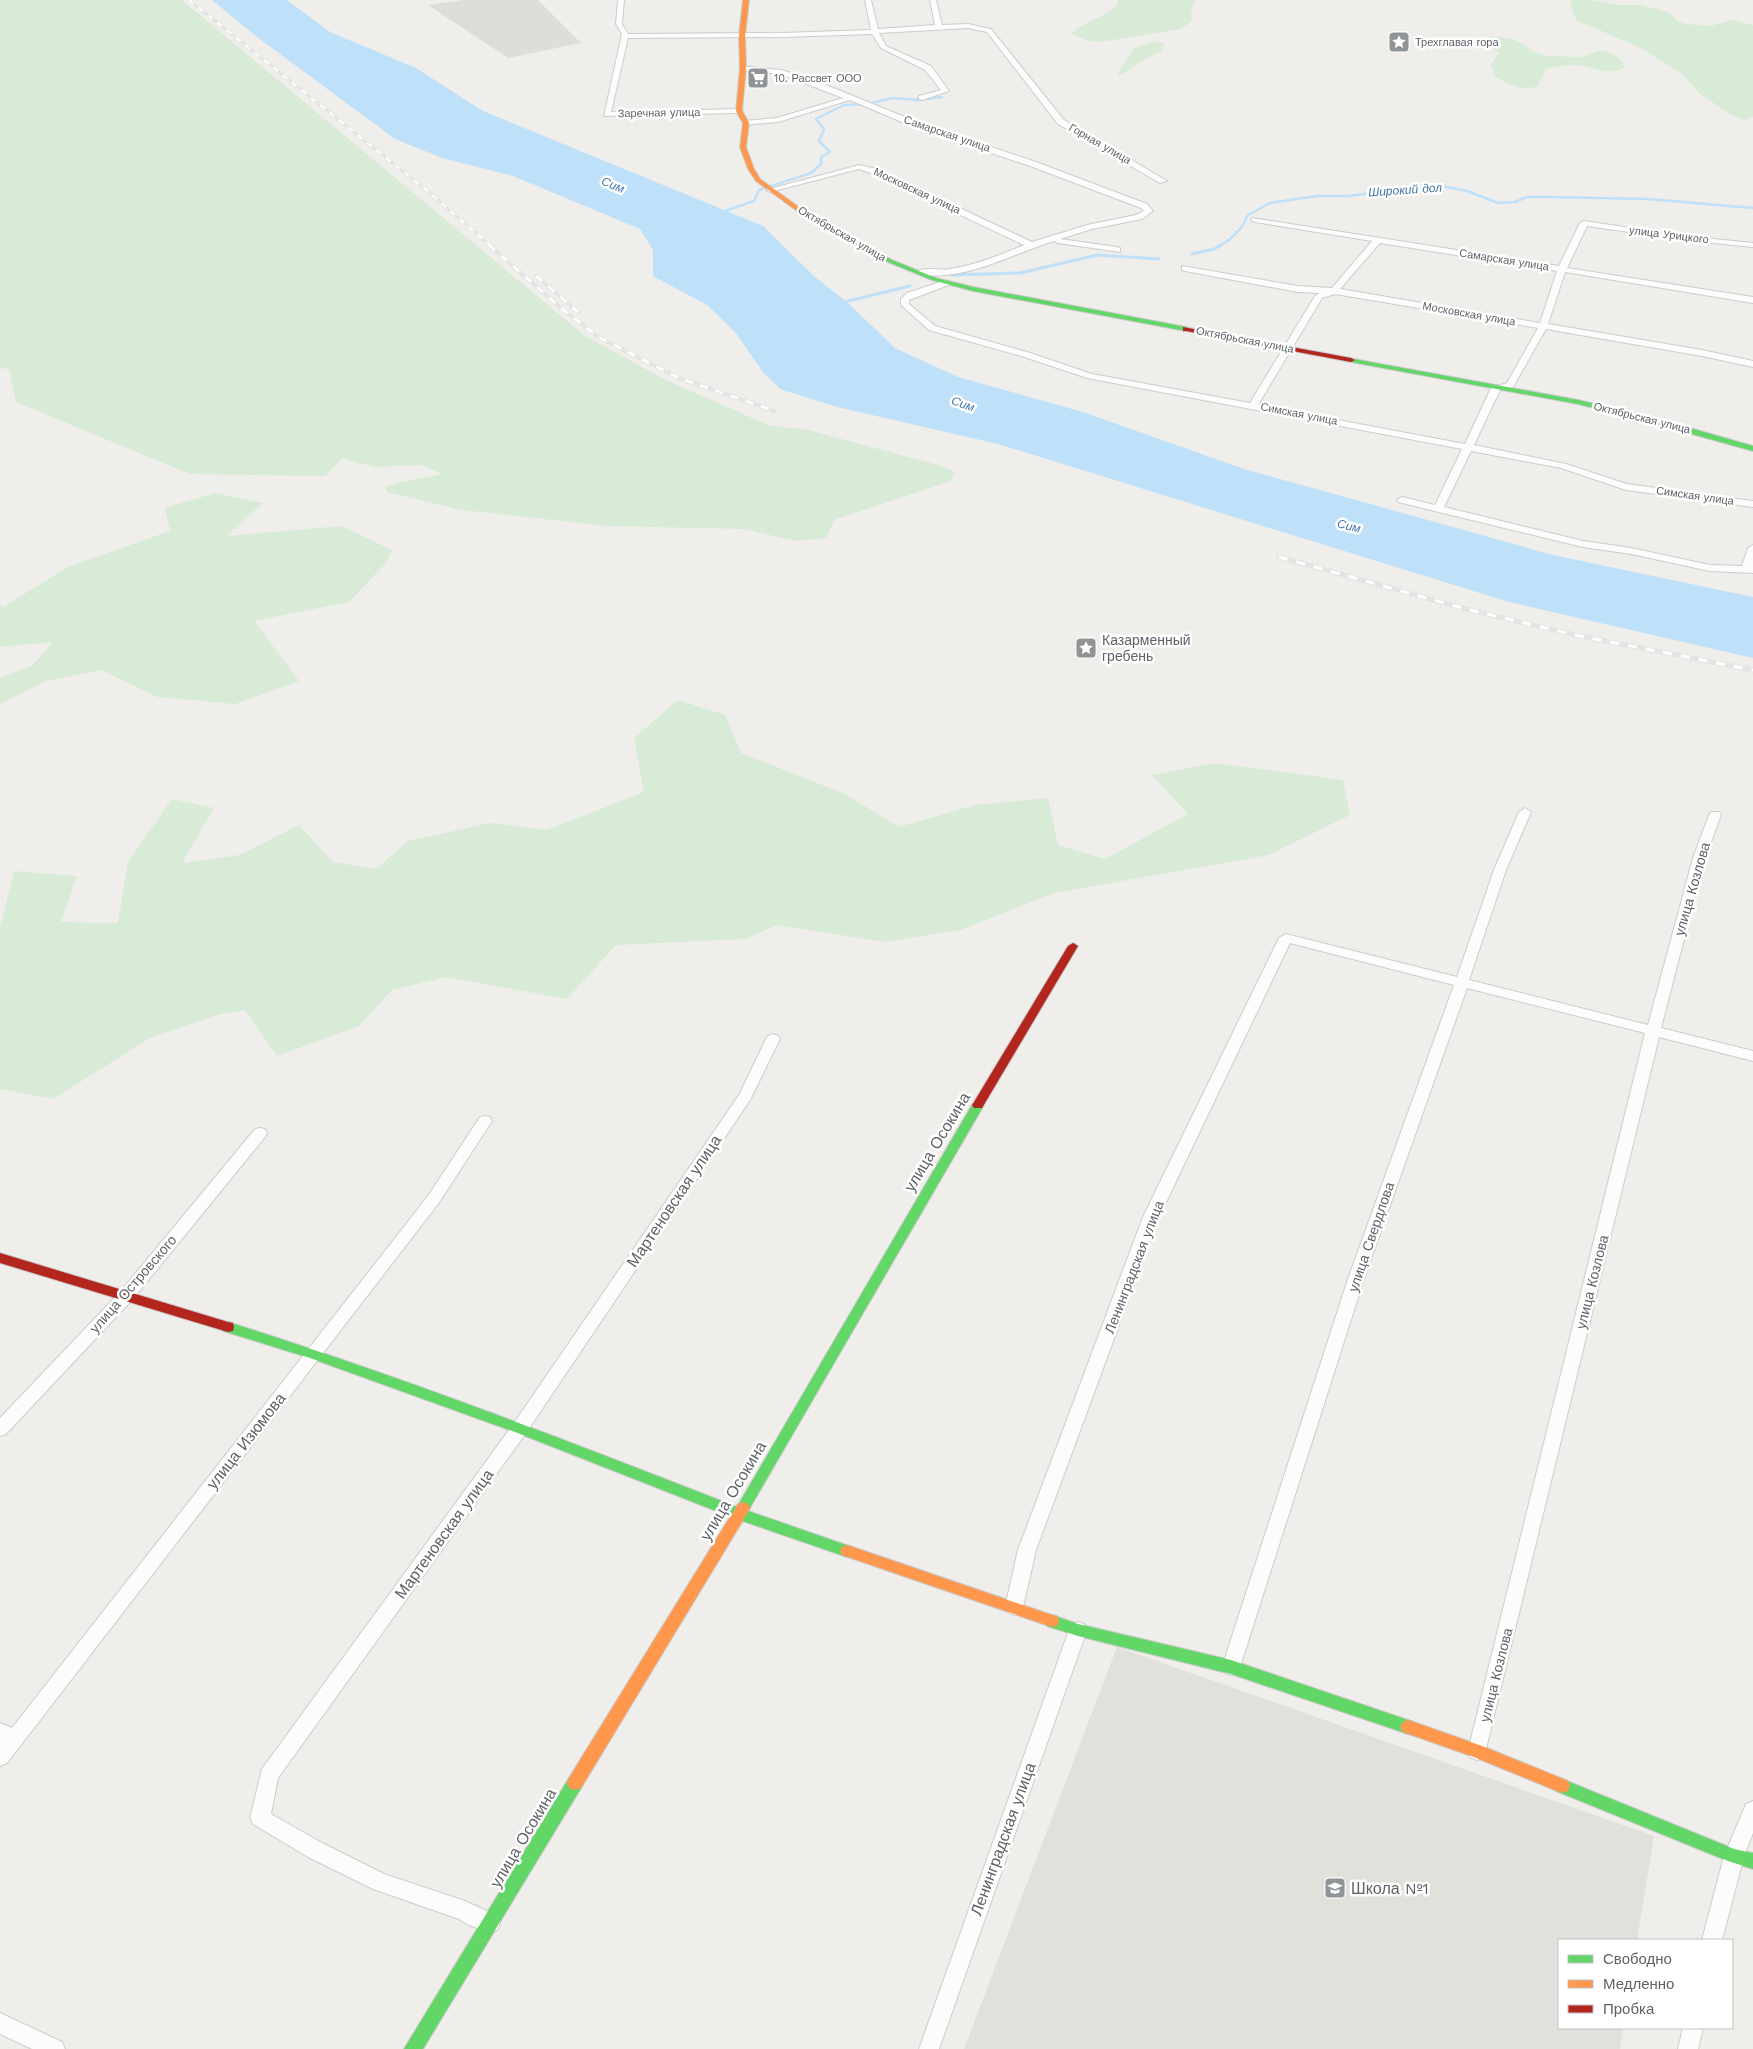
<svg xmlns="http://www.w3.org/2000/svg" width="1753" height="2049" viewBox="0 0 1753 2049" font-family="'Work Sans',sans-serif">
<style>
.industrial{fill:#dfddda}
.education{fill:#e2e0da}
.green{fill:#d8ebd6}
.water{fill:#bfe0f9}
.lines{fill:none;stroke-linecap:round;stroke-linejoin:round}
.stream-far1{stroke:#bfe0f9;stroke-width:2.5}
.stream{stroke:#bfe0f9;stroke-width:3}
.street-casing{stroke:#cbcccc;stroke-width:2}
.fast-casing{stroke:#cacacb;stroke-width:2}
.slow-casing{stroke:#cacacb;stroke-width:2}
.jam-casing{stroke:#cacacb;stroke-width:2}
.street{fill:#fdfcfc;fill-rule:evenodd}
.fast{fill:#63d668;fill-rule:evenodd}
.slow{fill:#ff974d;fill-rule:evenodd}
.jam{fill:#b3261e;fill-rule:evenodd}
.rail-far2-casing{stroke:#e4e4e4;stroke-width:3}
.rail-far1-casing{stroke:#e4e4e4;stroke-width:4}
.rail-casing{stroke:#e4e4e4;stroke-width:5}
.rail-far2{stroke:#fff;stroke-width:2;stroke-dasharray:6;stroke-linecap:butt}
.rail-far1{stroke:#fff;stroke-width:2.5;stroke-dasharray:8;stroke-linecap:butt}
.rail{stroke:#fff;stroke-width:3;stroke-dasharray:9;stroke-linecap:butt}
.labels{text-anchor:middle;dominant-baseline:central;stroke-width:5;stroke-linejoin:round;paint-order:stroke}
.far-poi-label{font-size:11px;fill:#5f6368;stroke:#fff;text-anchor:start}
.far-street-label{font-size:11px;fill:#5f6368;stroke:#fff}
.far-water-label{font-size:12px;font-style:italic;fill:#4174aa;stroke:#fff}
.poi-label{font-size:14px;fill:#5f6368;stroke:#fff;text-anchor:start}
.street-label{font-size:14px;fill:#5f6368;stroke:#fff}
.near-street-label{font-size:16px;fill:#5f6368;stroke:#fff}
.near-poi-label{font-size:16px;fill:#5f6368;stroke:#fff;text-anchor:start}
</style>
<rect width="100%" height="100%" fill="#efeeea"/>
<path class="industrial" d="M463,0H538L581,43L508,58L428,5Z"/>
<path class="education" d="M1117,1647L1654,1836L1637,1940H1559V2028H1623L1620,2049H964Z"/>
<g class="green">
<path d="M0,0H182L585,336L666,380L768,425L808,430L938,465L955,472L951,481L834,520L826,538L796,541L744,529L606,526L462,510L387,492L385,487L397,483L442,474L423,465L374,467L343,458L325,476L190,474L16,402L9,369L0,368Z"/>
<path d="M1118,0H1194L1195,1L1191,8L1192,21L1181,29L1100,42L1089,41L1073,35L1072,33C1086,20 1106,18 1118,3Z"/>
<path d="M1571,0H1592L1618,5H1642L1669,13L1679,22L1686,24L1711,26L1732,20L1753,25V117L1744,120L1730,114L1699,93L1682,74L1641,48L1576,20L1570,3Z"/>
<path d="M1492,36L1508,38L1520,42L1534,52L1548,56L1582,57L1598,51H1606L1619,58L1625,67C1610,77 1594,67 1578,65C1567,65 1557,67 1546,69L1538,86C1522,92 1510,84 1495,77L1491,64L1500,52L1494,50L1484,40Z"/>
<path d="M1153,42L1164,43L1163,50L1143,60L1123,74L1117,75L1134,48Z"/>
<path d="M215,493L263,503L226,536L341,526L392,550L386,563L349,602L254,621L299,681L235,704L157,697L101,670L46,681L0,704V678L33,665L53,642L0,647V605L3,607L68,567L170,531L165,508Z"/>
<path d="M678,700L725,715L741,753L845,794L899,827L975,805L1048,798L1058,845L1105,859L1188,814L1152,775L1215,763L1343,780L1350,815L1269,855L1054,893L960,930L885,942L777,925L745,939L616,945L567,999L446,977L392,990L359,1026L277,1056L245,1010L220,1014L150,1038L53,1099L0,1089V928L14,871L77,876L61,922L118,923L128,862L172,799L214,808L182,863L240,855L299,825L333,862L376,869L408,841L490,823L547,830L644,792L634,738Z"/>
</g>
<path class="water" d="M212,0H287L330,32L416,68L483,111L763,226L815,277L847,302L895,348L958,377L1083,412L1244,469L1417,517L1553,555L1753,597V658L1509,602L998,444L837,407L780,389L763,372L735,332L707,305L653,276V250L640,229L513,176L442,158L395,139L257,37Z"/>
<g class="lines">
<g class="stream-far1">
<path d="M722,212L754,201L759,190L811,173L821,164V157L830,152L819,141L824,129L816,119L844,105L867,104L892,98L918,100L942,97"/>
<path d="M1218,246L1228,241L1241,228L1248,215L1270,203L1317,196H1348L1437,185L1467,191L1498,203L1515,202L1527,197H1548L1648,199L1753,208"/>
</g>
<g class="stream">
<path d="M1192,254L1214,249L1221,245"/>
<path d="M952,275L1020,273L1097,255L1159,259"/>
<path d="M840,303L910,286"/>
</g>
<g class="street-casing">
<g id="street">
<path d="M618,0H624L622,24L628,34L782,33L871,30L865,0H871L878,29L935,25L930,0H936L942,25L968,24L991,29L1064,120L1167,181L1160,183L1058,124L987,32L968,28L879,33L886,46L931,66L949,91L922,100L918,98L919,96L941,90L925,70L881,48L872,34L782,37L628,38L611,112L739,109L743,111L739,113L604,116L622,34L616,24Z"/>
<path d="M740,66L781,70L809,78L922,124L1036,162L1147,204L1153,211L1142,219L1092,229L1060,239L1117,247L1120,248V252L1058,243L1054,241C1011,254 964,283 917,274L916,272C924,266 940,271 950,269C976,265 1000,255 1024,245L871,173L859,169L770,192L766,190L859,165L877,169L1032,242L1087,225L1136,215L1144,211L1141,208L1030,166L916,128L850,100L778,122L743,125V121L777,118L843,98L780,74L743,70H740Z"/>
<path d="M1252,218L1559,266L1580,223L1584,221L1685,236L1753,243V247L1685,240L1587,226L1567,268L1753,297V303L1565,272L1548,324L1702,350L1753,361V367L1702,356L1546,329L1513,387L1500,390L1474,445L1566,464L1627,484L1753,501V507L1626,490L1561,468L1471,451L1444,507L1583,541L1631,548L1710,565L1742,566L1748,548L1753,545V573L1710,571L1631,554L1583,547L1398,502L1397,500L1402,497L1435,505L1462,449L1087,378L1021,356L929,330L901,305V299L907,293L943,281H949V285L909,300V304L935,326L1027,352L1092,374L1250,403L1315,296L1320,293L1298,292L1185,271L1182,270V266L1298,286L1332,288L1372,241L1255,222L1251,220ZM1380,243L1557,271L1540,323L1340,289ZM1335,294L1538,328L1507,383L1491,388L1465,444L1258,405L1322,298Z"/>
<path d="M1525,808L1531,812L1506,870L1469,980L1648,1025L1693,858L1709,815L1711,812H1719L1721,815L1705,858L1661,1028L1753,1051V1061L1659,1037L1484,1757L1477,1760L1470,1757L1468,1751L1645,1033L1467,988L1364,1279L1240,1667L1237,1673L1231,1675L1225,1673L1222,1667L1348,1279L1454,985L1290,943L1159,1217L1036,1550L1023,1607L1020,1612L1014,1615L1008,1612L1005,1607L1018,1550L1143,1217L1279,938L1286,934L1457,977L1494,870L1519,812Z"/>
<path d="M773,1034L778,1036L780,1039L750,1100L526,1433L278,1778L271,1814L322,1843L384,1874L465,1901L497,1916L500,1923L497,1930L490,1933L469,1925L459,1919L373,1889L308,1857L253,1824L250,1818L262,1769L514,1423L739,1095L766,1039L768,1036Z"/>
<path d="M485,1116L490,1117L492,1121L438,1204L7,1763L0,1766V1723L12,1728L428,1196L480,1117Z"/>
<path d="M260,1128L265,1129L267,1133L265,1137L133,1299L6,1434L0,1436V1418L121,1291L255,1129Z"/>
<path d="M1078,1622L1084,1624L1087,1630L939,2049H919L1069,1630L1072,1624Z"/>
<path d="M1753,1801V1833L1744,1856L1722,1940H1702L1724,1856L1746,1804Z"/>
<path d="M0,2013L62,2042L65,2049H32L0,2034Z"/>
<path d="M1683,2028H1703L1698,2049H1678Z"/>
</g>
</g>
<g class="fast-casing">
<g id="fast">
<path d="M857,243H861L892,260L936,278L973,287L1186,327L1190,329L1186,331L973,291L932,280L888,262L857,245Z"/>
<path d="M1348,358L1578,400L1662,420L1753,446V451L1656,424L1578,404L1351,362L1347,360Z"/>
<path d="M978,1101L984,1105L748,1511L852,1547L854,1551L852,1555L847,1557L734,1518L515,1432L310,1358L223,1331L222,1327L223,1323L228,1322C400,1376 568,1441 737,1507L972,1105Z"/>
<path d="M1052,1615L1078,1624L1231,1660L1408,1720L1413,1722L1416,1727L1413,1732L1408,1734L1231,1674L1078,1636L1047,1626L1045,1621L1047,1616Z"/>
<path d="M575,1776L581,1778L583,1783L581,1788L423,2049H404L569,1778Z"/>
<path d="M1562,1779L1734,1849L1753,1853V1869L1728,1861L1556,1791L1554,1786L1556,1781Z"/>
</g>
</g>
<g class="slow-casing">
<g id="slow">
<path d="M743,0H749L745,36L746,68L742,111L749,123L746,147L754,169L760,179L804,211L861,243V245H857L800,213L756,181L748,169L740,147L743,123L736,111L740,68L739,36Z"/>
<path d="M743,1502L748,1504L750,1508L748,1512L581,1788L575,1790L569,1788L567,1783L569,1778L738,1504Z"/>
<path d="M847,1545L1052,1615L1057,1616L1059,1621L1057,1626L1052,1627L842,1555L840,1551L842,1547Z"/>
<path d="M1408,1720L1482,1746L1568,1781L1570,1786L1568,1791L1562,1793L1474,1757L1403,1732L1400,1727L1403,1722Z"/>
</g>
</g>
<g class="jam-casing">
<g id="jam">
<path d="M1183,327L1351,358L1355,360L1351,362L1186,331H1183Z"/>
<path d="M1073,943L1078,946L982,1108H974L972,1105L974,1102L1068,946Z"/>
<path d="M0,1253L228,1322L233,1323L234,1327L233,1331L228,1332L0,1263Z"/>
</g>
</g>
<use href="#street" class="street"/>
<use href="#fast" class="fast"/>
<use href="#slow" class="slow"/>
<use href="#jam" class="jam"/>
<g class="rail-far2-casing">
<path id="rail-far2" d="M189,0L424,188L491,246"/>
</g>
<g class="rail-far1-casing">
<g id="rail-far1">
<path d="M489,245L561,308L600,338L679,378L775,411"/>
<path d="M536,276L578,312"/>
</g>
</g>
<g class="rail-casing">
<path id="rail" d="M1279,557L1466,609L1580,636L1753,670"/>
</g>
<use href="#rail-far2" class="rail-far2"/>
<use href="#rail-far1" class="rail-far1"/>
<use href="#rail" class="rail"/>
</g>
<defs>
<g id="sight-square" transform="scale(1.125)"><rect x="-9" y="-9" width="18" height="18" rx="4" fill="#919496" stroke="#fff"/><path d="M0-6L1.8-2.2L6-1.7L2.9 1.2L3.7 5.4L0 3.3L-3.7 5.4L-2.9 1.2L-6-1.7L-1.8-2.2Z" fill="#fff"/></g>
<g id="supermarket-square" transform="scale(1.125)"><rect x="-9" y="-9" width="18" height="18" rx="4" fill="#919496" stroke="#fff"/><path d="M-6-5.5h2.5l.6 2H6L4.5 2H-2.5L-4.4-4H-6ZM-1.5 3.2a1.3 1.3 0 1 0 .1 0ZM3 3.2a1.3 1.3 0 1 0 .1 0Z" fill="#fff"/></g>
<g id="school-square" transform="scale(1.125)"><rect x="-9" y="-9" width="18" height="18" rx="4" fill="#919496" stroke="#fff"/><path d="M0-5L7-2L0 1L-7-2ZM-4 1L0 2.5L4 1V4Q0 6-4 4Z" fill="#fff"/></g>
</defs>
<g fill-rule="evenodd">
<use href="#sight-square" x="1399" y="42"/>
<use href="#supermarket-square" x="758" y="78"/>
<use href="#sight-square" x="1086" y="648"/>
<use href="#school-square" x="1335" y="1888"/>
</g>
<g class="labels">
<g class="far-poi-label">
<text x="1415" y="42">Трехглавая гора</text>
<text x="774" y="78">10. Рассвет ООО</text>
</g>
<g class="far-street-label">
<text transform="translate(659 113) rotate(-1)">Заречная улица</text>
<text transform="translate(947 134) rotate(19)">Самарская улица</text>
<text transform="translate(1100 144) rotate(30)">Горная улица</text>
<text transform="translate(917 191) rotate(25)">Московская улица</text>
<text transform="translate(842 234) rotate(30)">Октябрьская улица</text>
<text transform="translate(1669 235) rotate(7)">улица Урицкого</text>
<text transform="translate(1504 260) rotate(9)">Самарская улица</text>
<text transform="translate(1469 314) rotate(10)">Московская улица</text>
<text transform="translate(1245 340) rotate(11)">Октябрьская улица</text>
<text transform="translate(1299 414) rotate(11)">Симская улица</text>
<text transform="translate(1642 418) rotate(14)">Октябрьская улица</text>
<text transform="translate(1695 496) rotate(8)">Симская улица</text>
</g>
<g class="far-water-label">
<text transform="translate(613 185) rotate(23)">Сим</text>
<text transform="translate(1405 190) rotate(-4)">Широкий дол</text>
<text transform="translate(963 404) rotate(20)">Сим</text>
<text transform="translate(1349 526) rotate(14)">Сим</text>
</g>
<g class="poi-label">
<text x="1102" y="640">Казарменный<tspan x="1102" dy="16">гребень</tspan></text>
</g>
<g class="street-label">
<text transform="translate(1692 889) rotate(-74)">улица Козлова</text>
<text transform="translate(1371 1237) rotate(-71)">улица Свердлова</text>
<text transform="translate(1134 1267) rotate(-69)">Ленинградская улица</text>
<text transform="translate(1592 1282) rotate(-76)">улица Козлова</text>
<text transform="translate(133 1284) rotate(-49)">улица Островского</text>
<text transform="translate(1496 1675) rotate(-76)">улица Козлова</text>
</g>
<g class="near-street-label">
<text transform="translate(937 1142) rotate(-59)">улица Осокина</text>
<text transform="translate(674 1201) rotate(-56)">Мартеновская улица</text>
<text transform="translate(246 1441) rotate(-52)">улица Изюмова</text>
<text transform="translate(733 1491) rotate(-59)">улица Осокина</text>
<text transform="translate(444 1534) rotate(-54)">Мартеновская улица</text>
<text transform="translate(523 1838) rotate(-59)">улица Осокина</text>
<text transform="translate(1003 1839) rotate(-70)">Ленинградская улица</text>
</g>
<g class="near-poi-label">
<text x="1351" y="1888">Школа №1</text>
</g>
</g>
<rect x="1558" y="1939" width="175" height="90" fill="#ffffff" stroke="#bfc1c3"/>
<rect x="1568" y="1955" width="25" height="8" fill="#63d668" stroke="#bfc1c3"/>
<text x="1603" y="1964" font-size="15" fill="#5f6368">Свободно</text>
<rect x="1568" y="1980" width="25" height="8" fill="#ff974d" stroke="#bfc1c3"/>
<text x="1603" y="1989" font-size="15" fill="#5f6368">Медленно</text>
<rect x="1568" y="2005" width="25" height="8" fill="#b3261e" stroke="#bfc1c3"/>
<text x="1603" y="2014" font-size="15" fill="#5f6368">Пробка</text>
</svg>
